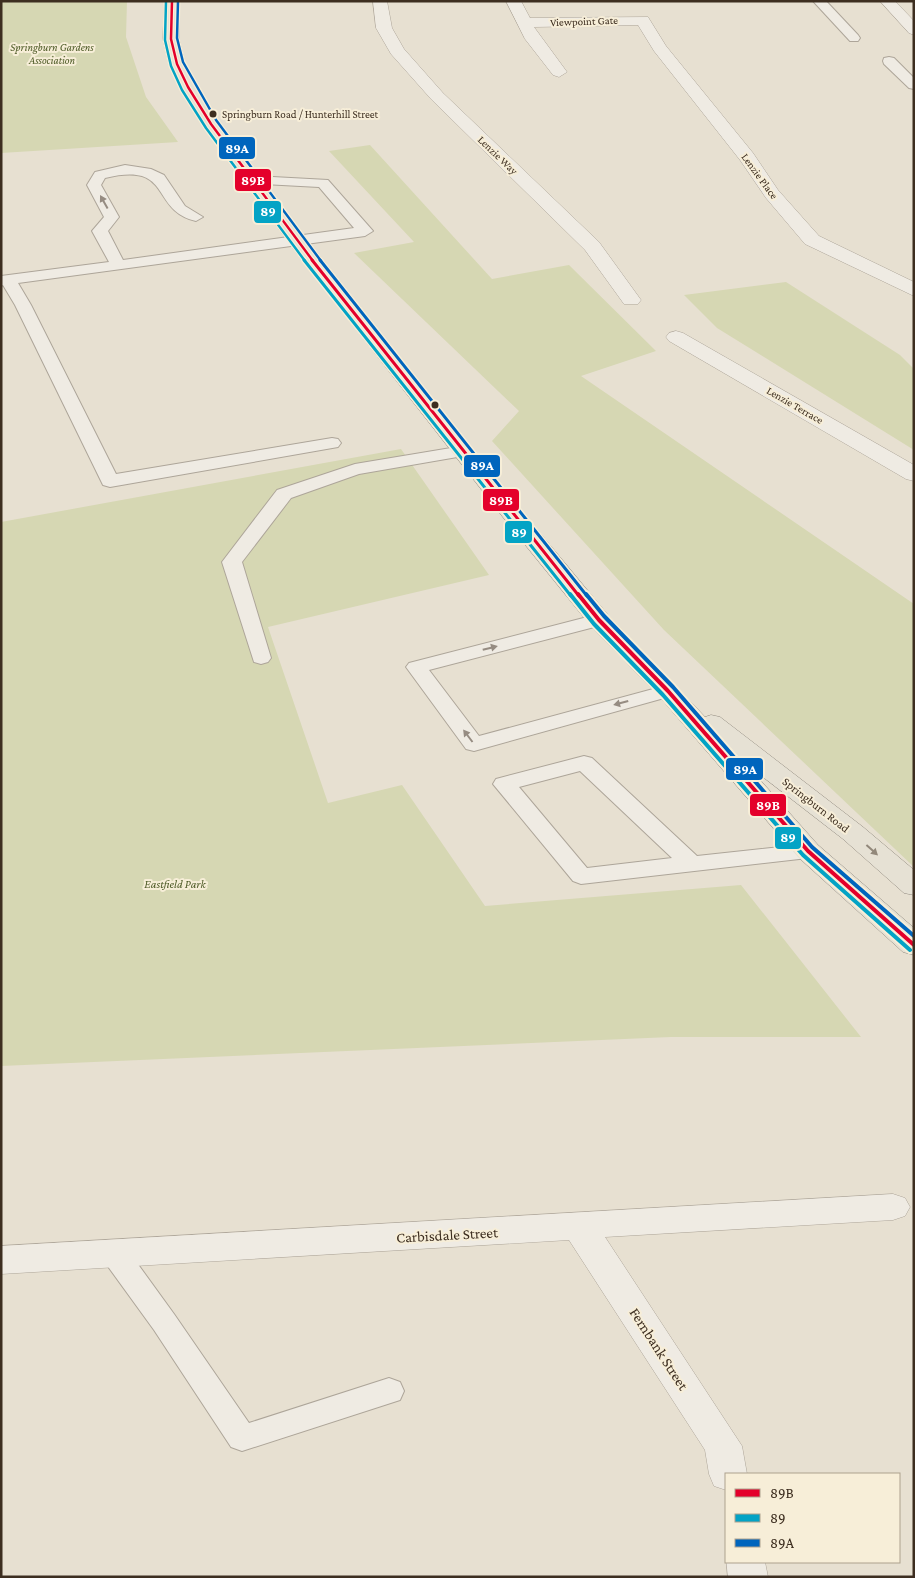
<svg xmlns="http://www.w3.org/2000/svg" width="915" height="1578" viewBox="0 0 915 1578" font-family="'Crimson Pro',serif">
<style>
.green{fill:#d6d7b3}
.lines{fill:none;stroke-linecap:round;stroke-linejoin:round}
.service-casing{stroke:#ada599;stroke-width:2}
.minor-casing{stroke:#ada599;stroke-width:1}
.tertiary-casing{stroke:#ada599;stroke-width:1}
.primary-casing{stroke:#928b80;stroke-width:1}
.service{fill:#efebe3;fill-rule:evenodd}
.minor{fill:#efebe3;fill-rule:evenodd}
.tertiary{fill:#efebe3;fill-rule:evenodd}
.primary{fill:#e6e1d4;fill-rule:evenodd}
.bus-1-far2-casing{stroke:#f7eed8;stroke-width:5}
.bus-1-far1-casing{stroke:#f7eed8;stroke-width:6}
.bus-1-casing{stroke:#f7eed8;stroke-width:8}
.bus-2-far2-casing{stroke:#f7eed8;stroke-width:5}
.bus-2-far1-casing{stroke:#f7eed8;stroke-width:6}
.bus-2-casing{stroke:#f7eed8;stroke-width:8}
.bus-3-far2-casing{stroke:#f7eed8;stroke-width:5}
.bus-3-far1-casing{stroke:#f7eed8;stroke-width:6}
.bus-3-casing{stroke:#f7eed8;stroke-width:8}
.bus-1-far2{stroke:#e4002b;stroke-width:2.5}
.bus-1-far1{stroke:#e4002b;stroke-width:3}
.bus-1{stroke:#e4002b;stroke-width:4}
.bus-2-far2{stroke:#03a3c5;stroke-width:2.5}
.bus-2-far1{stroke:#03a3c5;stroke-width:3}
.bus-2{stroke:#03a3c5;stroke-width:4}
.bus-3-far2{stroke:#0065bd;stroke-width:2.5}
.bus-3-far1{stroke:#0065bd;stroke-width:3}
.bus-3{stroke:#0065bd;stroke-width:4}
.oneway{fill:#968c82}
.oneway2{fill:#92887a}
.bus-dot{fill:#3d2e20;stroke:#f7eed8;stroke-width:2}
.labels{text-anchor:middle;dominant-baseline:central;stroke-width:4;stroke-linejoin:round;paint-order:stroke}
.far-street-label{font-size:11px;fill:#3d2e20;stroke:#f7eed8}
.far-park-label{font-size:11px;font-style:italic;fill:#4d5a26;stroke:#f7eed8}
.bus-label{font-size:11px;fill:#3d2e20;stroke:#f7eed8;text-anchor:start}
.street-label{font-size:12px;fill:#3d2e20;stroke:#f7eed8}
.park-label{font-size:12px;font-style:italic;fill:#4d5a26;stroke:#f7eed8}
.near-street-label{font-size:15px;fill:#3d2e20;stroke:#f7eed8}
.line-badge{stroke:#f7eed8;stroke-width:2}
.badge-label{font-size:14px;text-anchor:middle;font-weight:bold;fill:#fff}
</style>
<rect width="100%" height="100%" fill="#e7e0d1"/>
<g class="green">
<path d="M1,1H127L126,37L146,97L178,142L1,153Z"/>
<path d="M370,145L492,279L569,265L656,351L581,376L914,604V867L664,630L492,441L519,411L354,253L414,242L329,151Z"/>
<path d="M786,282L900,355L914,369V450L717,328L684,295Z"/>
<path d="M401,449L489,575L268,627L328,803L402,785L485,906L741,885L861,1037H671L1,1066V522Z"/>
</g>
<g class="lines">
<g class="service-casing">
<g id="service">
<path d="M813,1H826L858,35L860,38L858,41H850Z"/>
<path d="M889,57L894,58L914,78V89L909,88L884,64L883,61L884,58Z"/>
<path d="M125,165L151,169L164,175L185,206L203,217L196,221C149,210 174,161 105,178L101,185L119,217L108,231L123,260L354,228L319,187L247,183L245,180L252,176L328,180L373,231L365,236L18,283L31,305L116,474L332,438L338,439L341,443L338,447L110,487L103,485L15,305L3,285L1,286V276L109,262L92,231L104,217L87,185L95,172Z"/>
<path d="M463,446L469,447L472,451L469,455L359,474L291,498L242,562L271,658L268,662L261,664L254,662L222,562L277,490L355,464Z"/>
<path d="M599,614L606,616L609,620L606,624L429,670L479,736L668,685L675,687L679,691L675,695L474,751L466,749L406,667L409,663Z"/>
<path d="M584,756L592,758L697,856L808,844L816,846L820,851L816,856L808,858L581,884L573,881L493,784L496,779ZM580,771L672,858L587,868L519,787Z"/>
<path d="M114,1242L124,1245L174,1314L249,1423L389,1378L400,1382L404,1391L400,1400L242,1451L231,1447L154,1330L104,1261L100,1253L104,1245Z"/>
</g>
</g>
<g class="minor-casing">
<g id="minor">
<path d="M373,1H387L392,28L404,49L443,93L599,242L641,300L638,304H624L585,250L431,99L391,54L376,28Z"/>
<path d="M506,1H521L530,18L648,17L666,46L753,153L778,190L819,236L914,282V296L805,244L766,198L740,160L654,51L638,25L534,27L567,72L559,77L553,75L525,39Z"/>
<path d="M676,331L683,333L914,465V481L906,479L669,341L666,337L669,333Z"/>
<path d="M893,1194L905,1198L910,1207L905,1216L893,1220L605,1237L742,1446L747,1474H726V1490L714,1486L709,1474L705,1450L569,1240L1,1274V1246Z"/>
<path d="M726,1559V1562H765L768,1577H728Z"/>
</g>
</g>
<g class="tertiary-casing">
<path id="tertiary" d="M880,1H895L914,21V35L909,33Z"/>
</g>
<g class="primary-casing">
<path id="primary" d="M165,1H179V39L185,64L218,122L303,235L525,515L608,615L705,717L711,715L720,717L863,827L914,870V895L904,893L843,839L746,764L818,845L914,928V955L903,952L798,857L659,696L590,625L509,525L289,243L205,128L180,87L169,64L163,39Z"/>
</g>
<use href="#service" class="service"/>
<use href="#minor" class="minor"/>
<use href="#tertiary" class="tertiary"/>
<use href="#primary" class="primary"/>
<g class="bus-1-far2-casing">
<path id="bus-1-far2" d="M172,1L171,39L177,64L188,87L211,124L313,261"/>
</g>
<g class="bus-1-far1-casing">
<path id="bus-1-far1" d="M312,260L579,596"/>
</g>
<g class="bus-1-casing">
<path id="bus-1" d="M578,594L599,620L668,691L808,851L914,945"/>
</g>
<g class="bus-2-far2-casing">
<path id="bus-2-far2" d="M166,1L165,40L171,66L182,90L206,128L305,261"/>
</g>
<g class="bus-2-far1-casing">
<path id="bus-2-far1" d="M304,260L571,596"/>
</g>
<g class="bus-2-casing">
<path id="bus-2" d="M570,594L594,624L663,695L803,855L910,950"/>
</g>
<g class="bus-3-far2-casing">
<path id="bus-3-far2" d="M178,1L177,38L183,62L216,120L321,261"/>
</g>
<g class="bus-3-far1-casing">
<path id="bus-3-far1" d="M320,260L587,596"/>
</g>
<g class="bus-3-casing">
<path id="bus-3" d="M586,594L604,616L673,687L812,847L914,936"/>
</g>
<use href="#bus-1-far2" class="bus-1-far2"/>
<use href="#bus-1-far1" class="bus-1-far1"/>
<use href="#bus-1" class="bus-1"/>
<use href="#bus-2-far2" class="bus-2-far2"/>
<use href="#bus-2-far1" class="bus-2-far1"/>
<use href="#bus-2" class="bus-2"/>
<use href="#bus-3-far2" class="bus-3-far2"/>
<use href="#bus-3-far1" class="bus-3-far1"/>
<use href="#bus-3" class="bus-3"/>
</g>
<defs><path id="oneway-solid" d="M-6-.8H1V-3.2L6.5 0L1 3.2V.8H-6Z" transform="scale(1.25)"/></defs>
<g class="oneway">
<use href="#oneway-solid" transform="translate(104 202) rotate(-119)"/>
<use href="#oneway-solid" transform="translate(490 648) rotate(-14)"/>
<use href="#oneway-solid" transform="translate(621 703) rotate(165)"/>
<use href="#oneway-solid" transform="translate(468 736) rotate(-127)"/>
</g>
<use class="oneway2" href="#oneway-solid" transform="translate(872 850) rotate(42)"/>
<g class="bus-dot">
<circle cx="213" cy="114" r="4.5"/>
<circle cx="435" cy="405" r="4.5"/>
</g>
<g class="labels">
<g class="far-street-label">
<text transform="translate(584 21) rotate(-2)">Viewpoint Gate</text>
<text transform="translate(498 155) rotate(44)">Lenzie Way</text>
<text transform="translate(760 176) rotate(54)">Lenzie Place</text>
<text transform="translate(795 405) rotate(30)">Lenzie Terrace</text>
</g>
<g class="far-park-label">
<text x="52" y="47">Springburn Gardens<tspan x="52" dy="13">Association</tspan></text>
</g>
<g class="bus-label">
<text x="222" y="114">Springburn Road / Hunterhill Street</text>
</g>
<g class="street-label">
<text transform="translate(816 805) rotate(38)">Springburn Road</text>
</g>
<g class="park-label">
<text x="175" y="884">Eastfield Park</text>
</g>
<g class="near-street-label">
<text transform="translate(447 1235) rotate(-3)">Carbisdale Street</text>
<text transform="translate(659 1349) rotate(57)">Fernbank Street</text>
</g>
</g>
<g class="line-badge">
<rect x="218" y="136" width="38" height="24" rx="5" fill="#0065bd"/>
<rect x="234" y="168" width="38" height="24" rx="5" fill="#e4002b"/>
<rect x="253" y="200" width="29" height="24" rx="5" fill="#03a3c5"/>
<rect x="463" y="454" width="38" height="24" rx="5" fill="#0065bd"/>
<rect x="482" y="488" width="38" height="24" rx="5" fill="#e4002b"/>
<rect x="504" y="520" width="29" height="24" rx="5" fill="#03a3c5"/>
<rect x="725" y="757" width="39" height="24" rx="5" fill="#0065bd"/>
<rect x="749" y="793" width="38" height="24" rx="5" fill="#e4002b"/>
<rect x="774" y="826" width="28" height="24" rx="5" fill="#03a3c5"/>
</g>
<g class="badge-label">
<text x="237" y="153">89A</text>
<text x="253" y="185">89B</text>
<text x="268" y="216">89</text>
<text x="482" y="470">89A</text>
<text x="501" y="505">89B</text>
<text x="519" y="537">89</text>
<text x="745" y="774">89A</text>
<text x="768" y="810">89B</text>
<text x="788" y="842">89</text>
</g>
<rect width="915" height="1578" fill="none" stroke="#3d2e20" stroke-width="5"/>
<rect x="725" y="1473" width="175" height="90" fill="#f7eed8" stroke="#ada18e"/>
<rect x="735" y="1489" width="25" height="8" fill="#e4002b" stroke="#ada18e"/>
<text x="770" y="1498" font-size="15" fill="#3d2e20">89B</text>
<rect x="735" y="1514" width="25" height="8" fill="#03a3c5" stroke="#ada18e"/>
<text x="770" y="1523" font-size="15" fill="#3d2e20">89</text>
<rect x="735" y="1539" width="25" height="8" fill="#0065bd" stroke="#ada18e"/>
<text x="770" y="1548" font-size="15" fill="#3d2e20">89A</text>
</svg>
